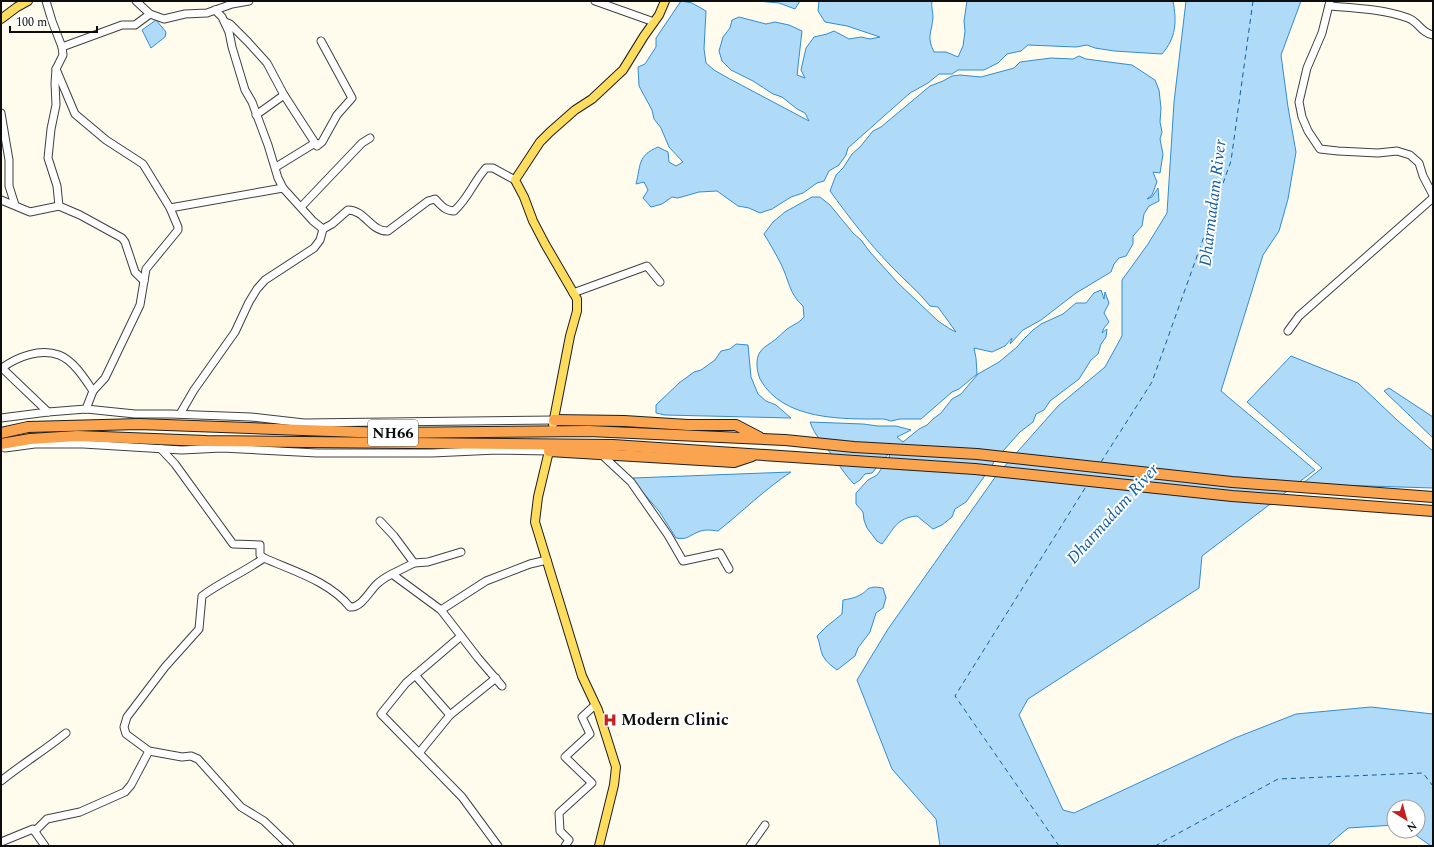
<svg xmlns="http://www.w3.org/2000/svg" width="1434" height="847" viewBox="0 0 1434 847" font-family="Spectral,serif">
<style>
.water{fill:#afdaf8;stroke:#338dd2}
.lines{fill:none;stroke-linecap:round;stroke-linejoin:round}
.ferry{stroke:#115ea3;stroke-width:1;stroke-dasharray:5 4;stroke-linecap:butt}
.minor-casing{stroke:#404040;stroke-width:9}
.major-casing{stroke:#1e1e1e;stroke-width:10}
.highway-casing{stroke:#1e1e1e;stroke-width:12}
.minor{stroke:#fff;stroke-width:7}
.major{stroke:#fedd5e;stroke-width:8}
.highway{stroke:#faa450;stroke-width:10}
.labels{text-anchor:middle;dominant-baseline:central;stroke-width:4;stroke-linejoin:round;paint-order:stroke}
.shield{fill:#fff;stroke:#565656;stroke-width:1}
.shield-label{font-size:15px;font-weight:bold;fill:#0d0d0d}
.poi-label{font-size:16px;font-weight:bold;fill:#0d0d0d;stroke:#fff;text-anchor:start}
.water-label{font-size:17px;font-style:italic;fill:#115ea3;stroke:#fff}
</style>
<rect width="100%" height="100%" fill="#fffced"/>
<g class="water">
<path d="M681,1L692,3L706,11L704,49L706,63L714,70L728,78L809,121L805,113L797,109L782,97L773,94L753,81L731,70L722,61L719,51L723,37L730,28L732,20L739,17L766,24L775,22L789,25L802,31L797,75L805,78L801,70L806,48L814,37L827,34L834,31L849,39L861,37L870,39L880,37L847,26L825,22L818,11L819,1H932C931,7 933,12 933,17C932,33 926,36 934,52H946L958,57L963,46L965,31L964,21L967,1H1173C1177,22 1176,38 1162,54L1114,51L1095,48L1087,45L1076,47L1028,45L1021,51L1007,54L998,63L984,70H958L952,74H939L928,83L910,93L848,148L846,155L839,165L829,171L824,181L817,183L803,193L791,197L772,209L760,213L749,208L738,206L717,191L699,192L678,198L672,197L662,204L651,207L643,198L648,190L644,182L636,184C641,165 637,156 658,147L668,152L669,162L676,166L683,162L669,147L661,128L654,119L652,110L639,86L638,67L645,64L656,47V38Z"/>
<path d="M758,1H800L795,9L779,3Z"/>
<path d="M1186,1H1301L1281,55L1288,107L1296,152L1288,199L1279,231L1263,255L1221,391L1315,470L1202,556L1199,588L1028,699L1019,715L1063,810L1074,813L1235,738L1296,714L1371,707L1433,714V846H1431L1410,831H1418V807H1394V825L1348,828L1327,846H940L936,819L892,769L857,680L888,629L996,476L1058,406L1105,367L1122,336V280L1148,244L1167,213L1174,102Z"/>
<path d="M156,20L166,32L165,37L151,48L142,30Z"/>
<path d="M1079,56L1086,59L1132,65L1155,80L1159,90L1161,108L1160,122L1162,132L1160,139L1163,154L1160,173L1153,172L1157,182L1152,195L1147,199L1152,197L1158,188L1159,201L1149,206L1144,214L1142,226L1133,236V244L1126,256L1119,258L1114,264L1111,272L1076,293L1041,320L1023,330L1010,344L1012,338L1005,346L992,352L974,348L976,358L977,374L959,389L952,392L921,419H900L891,421L884,419C843,419 783,421 760,379C757,372 755,359 760,352C764,346 770,344 776,339C780,336 783,332 787,329C794,324 798,324 804,317L803,306C789,294 789,280 781,264C776,254 770,244 764,234L773,222L785,212L812,197H820L830,205L853,233L861,240L870,252L898,283L938,321L950,329L956,332L938,307L930,306C918,291 903,279 890,265C868,242 849,217 830,191L836,175L843,168L852,154L860,147L873,131L881,127L930,86L943,81L952,76L960,75L981,77L1014,68L1020,62L1051,58L1073,59Z"/>
<path d="M1101,290L1104,299L1105,292L1109,303L1104,313L1109,322L1104,328L1102,333L1107,329L1106,337L1101,344L1098,354L1091,360L1079,379L1050,401L1044,410L1036,414L1033,422L1020,432L995,460L991,467L966,502L955,509L952,517L942,525L933,529L917,516C896,518 894,529 882,544L877,541L867,528L864,520L863,512L856,504V493L868,480L877,475L889,458L890,452L872,473L865,474L860,480L854,484C845,475 840,466 833,456C824,445 815,436 810,422L863,424L878,426H896L911,430L897,437L903,442L919,429L927,425L933,419L941,413L952,399L961,394L978,374L999,362L1017,347L1022,341L1033,330L1041,324L1063,314L1076,303H1086L1094,293Z"/>
<path d="M736,344L748,345L751,377L758,394L766,401L776,405L791,418L665,415L656,413V405L679,383L694,372L701,370L715,360L721,351L730,349Z"/>
<path d="M1291,356L1358,383L1397,420L1433,451V488L1302,484L1322,468L1247,402Z"/>
<path d="M1389,388L1433,417V438L1384,391Z"/>
<path d="M791,472C765,489 742,512 718,531C711,530 705,529 698,532C688,536 688,540 676,538L659,511L638,487L633,478Z"/>
<path d="M875,587L883,588L886,598L883,608L876,613L870,632L858,648L855,656L837,670C832,666 826,662 823,656C820,650 820,643 817,636L826,627L842,614L843,600C849,599 855,598 860,595C868,591 865,588 875,587Z"/>
</g>
<g class="lines">
<g class="ferry">
<path d="M1101,462L1152,382L1231,161L1253,1"/>
<path d="M1059,846L955,696L1087,485"/>
<path d="M1155,846L1278,779L1423,773L1433,786"/>
</g>
<g class="minor-casing">
<g id="minor">
<path d="M46,1L52,21L62,47L63,55L56,69L55,83L56,105L51,129L48,158L57,186L59,206L80,215L122,238L125,242L135,272L144,281"/>
<path d="M136,1L150,14L164,19L185,14L207,13L232,4L249,1"/>
<path d="M595,1L654,22"/>
<path d="M1330,1L1322,33L1307,68L1299,102L1302,117L1308,131L1320,149L1338,151L1378,153L1397,151L1410,155L1419,163L1423,176L1433,195"/>
<path d="M1329,6C1355,8 1383,9 1408,18C1419,22 1421,33 1433,35"/>
<path d="M215,10L222,17L229,32L232,47L245,90L252,102L268,145L278,178L283,188L313,221L323,229L332,224L348,210C365,210 371,232 388,231L428,201L435,199C441,205 445,211 454,211C468,199 474,181 486,168H493L515,180"/>
<path d="M225,22L230,24L248,42L267,63L284,95L317,146L322,142L337,115L352,98L321,41"/>
<path d="M62,47L122,25H135L150,14"/>
<path d="M56,69L75,114L106,140L143,164L170,208L178,227V230L146,269L140,305L105,378L93,391"/>
<path d="M1,113L9,160V186L15,205"/>
<path d="M256,115L284,95"/>
<path d="M276,167L315,143"/>
<path d="M1,200L30,212L59,206"/>
<path d="M301,207L362,143L370,138"/>
<path d="M170,208L283,188"/>
<path d="M573,293L647,266L660,282"/>
<path d="M1288,331L1299,316L1433,198"/>
<path d="M1,367L2,368C17,357 40,348 59,355C73,360 85,379 93,391L86,409"/>
<path d="M2,368L48,412"/>
<path d="M180,414L194,390L235,332L249,302L257,289L265,280L314,248L320,240L323,229"/>
<path d="M1,418L48,412L86,409L135,414H171L251,417L304,423L554,420"/>
<path d="M5,448L35,444H83L182,450L222,448L317,453H432L497,450L549,451"/>
<path d="M161,449L175,464L233,544L260,545V555L264,558"/>
<path d="M602,455L631,482L668,535L683,561L720,553L729,569"/>
<path d="M380,521L394,536L414,563"/>
<path d="M392,574L414,563L428,562L461,552"/>
<path d="M441,610L478,658L502,686"/>
<path d="M461,636L406,683L381,714L462,797L498,846"/>
<path d="M415,675L450,715"/>
<path d="M419,753L450,715L496,678"/>
<path d="M1,781C22,764 45,750 66,733"/>
<path d="M35,831L47,819L80,812L125,792L131,785L149,751"/>
<path d="M1,842L33,829L45,846"/>
<path d="M290,846L264,821L241,807L198,759L191,756L182,757L149,751L126,734L124,727L127,717L165,667L199,629L202,596C221,582 244,572 264,558C293,571 329,581 350,607C361,608 369,592 376,585C381,580 386,577 392,574L441,610L486,581L530,564L547,560"/>
<path d="M565,846L569,840L560,831L559,813L592,783L565,757L590,734L582,717L595,705"/>
<path d="M750,846L765,825"/>
</g>
</g>
<g class="major-casing">
<g id="major">
<path d="M1,19L17,7L28,1"/>
<path d="M553,424L570,336L577,311V299L545,244L533,221L524,197L515,180L540,142L550,132L575,110L592,99L623,70L644,36L659,15L665,1"/>
<path d="M549,451L538,497L535,522L582,676L598,710L616,767L614,785L599,846"/>
</g>
</g>
<g class="highway-casing">
<g id="highway">
<path d="M554,420L624,421L688,425H736L759,437"/>
<path d="M1,433L28,427L139,424L386,433L589,431L785,440L854,447L977,454L1232,482L1433,497"/>
<path d="M1,444L30,439L77,436L206,441L613,445L975,469L1232,496L1433,511"/>
<path d="M549,451L734,462L752,456"/>
</g>
</g>
<use href="#minor" class="minor"/>
<use href="#major" class="major"/>
<use href="#highway" class="highway"/>
</g>
<defs>
<g id="hospital-bare" transform="scale(1.08)"><path d="M-5-5h3v3.5h4V-5h3V5h-3V1.5h-4V5h-3Z" fill="#c22021" stroke="#fff" stroke-width="2.5" paint-order="stroke"/></g>
</defs>
<g fill-rule="evenodd">
<use href="#hospital-bare" x="610" y="720"/>
</g>
<g class="labels">
<rect class="shield" x="368" y="420" width="50" height="26" rx="3"/>
<g class="shield-label">
<text x="393" y="433">NH66</text>
</g>
<g class="poi-label">
<text x="621" y="720">Modern Clinic</text>
</g>
<g class="water-label">
<text transform="translate(1213 203) rotate(-83)">Dharmadam River</text>
<text transform="translate(1113 514) rotate(-48)">Dharmadam River</text>
</g>
</g>
<rect width="1434" height="847" fill="none" stroke="#0d0d0d" stroke-width="4"/>
<g transform="translate(1406 819) rotate(143)"><circle r="19" fill="#ffffff" stroke="#9e9e9e"/>
<path d="M0-3L7 15L0 10L-7 15Z" fill="#c22021"/>
<text y="-6" font-size="11" font-weight="bold" text-anchor="middle" fill="#0d0d0d">N</text>
</g>
<path d="M10 26v6h87v-6" fill="none" stroke="#0d0d0d" stroke-width="2"/>
<text x="16" y="26" font-size="12" fill="#0d0d0d" stroke="#ffffff" stroke-width="3" paint-order="stroke">100 m</text>
</svg>
